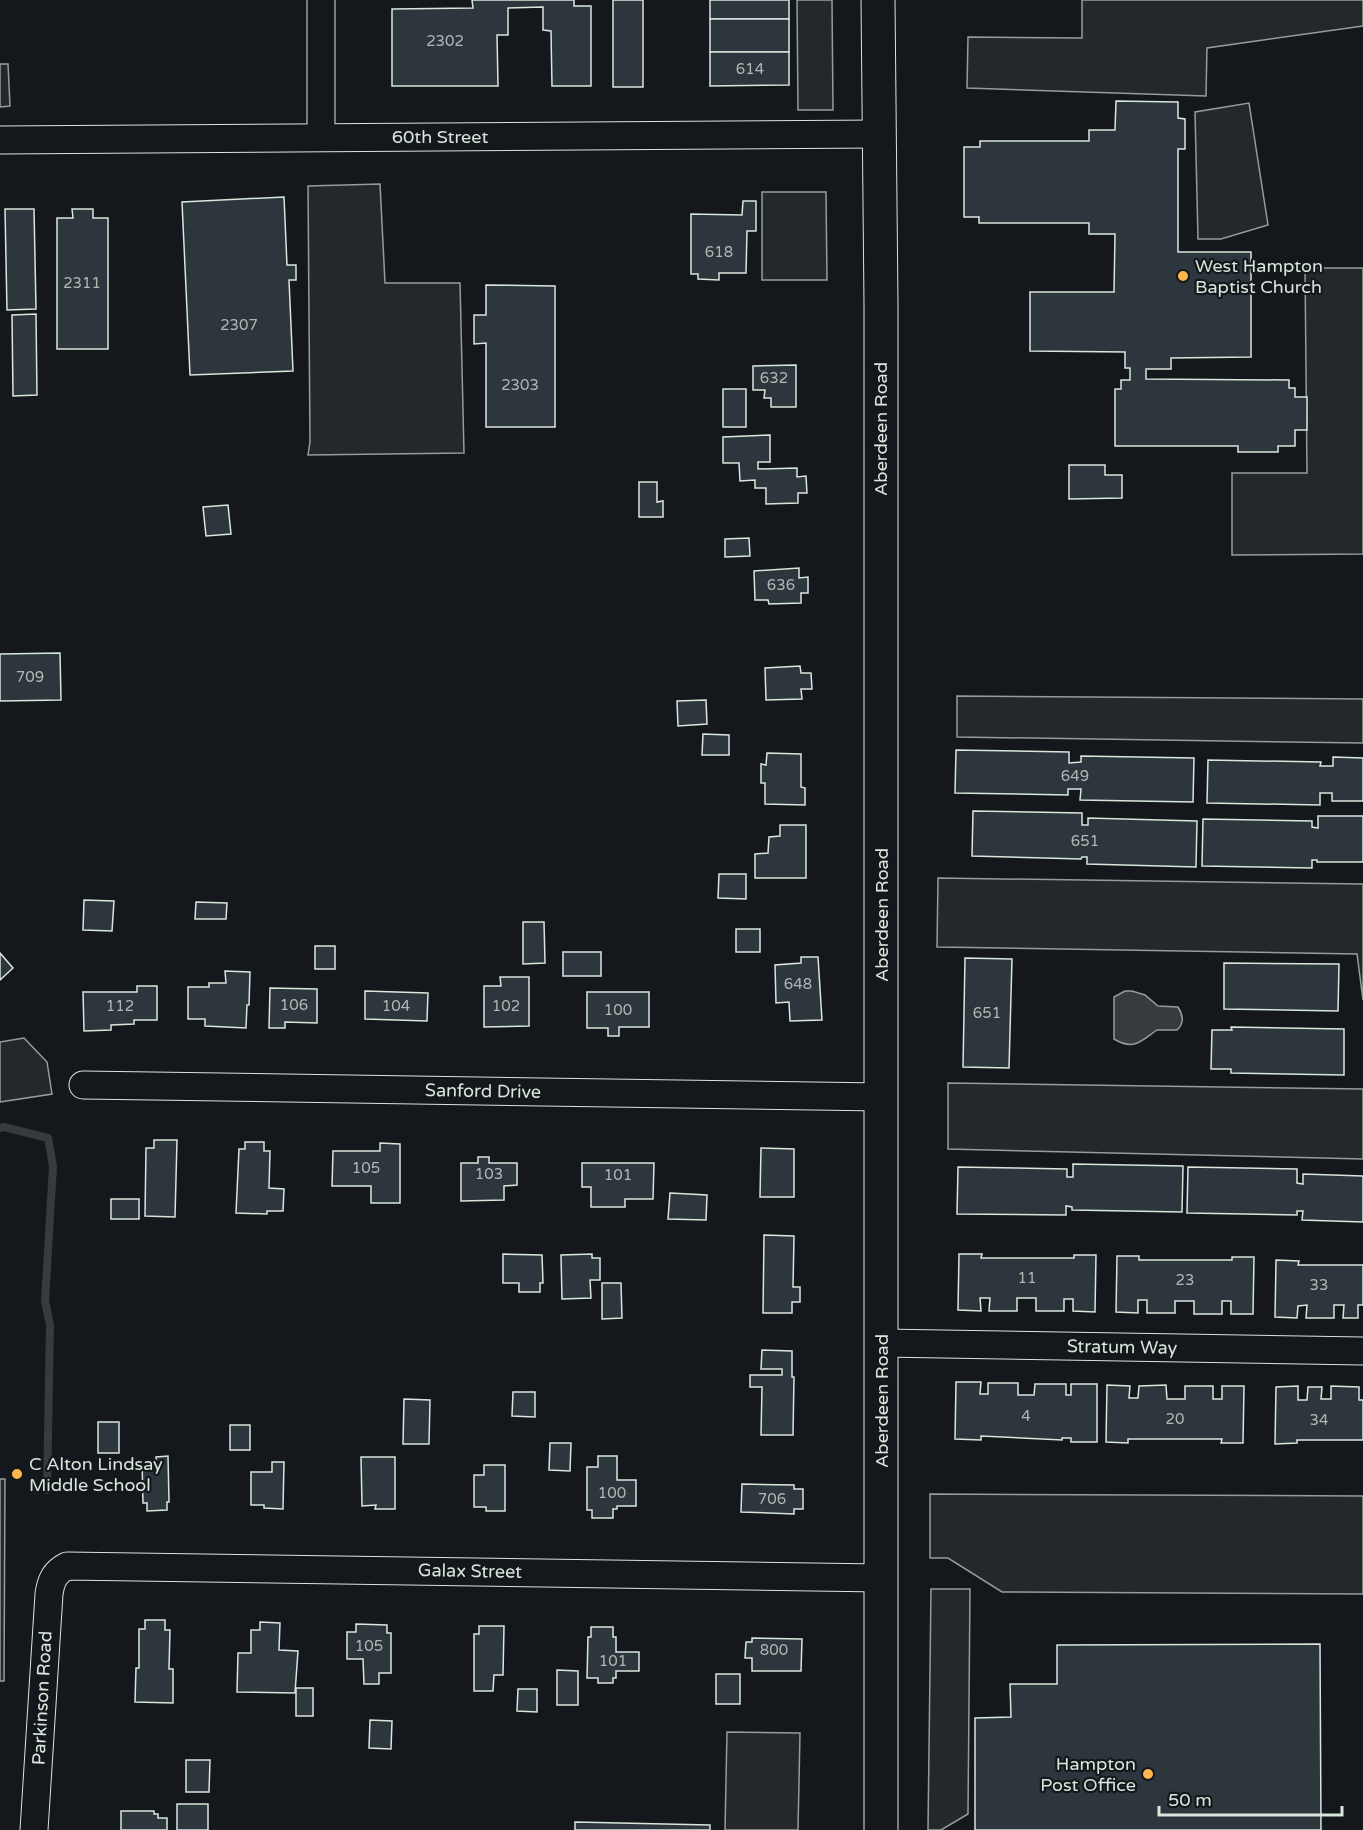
<svg xmlns="http://www.w3.org/2000/svg" width="1363" height="1830" viewBox="0 0 1363 1830" font-family="'Varela Round',sans-serif">
<style>
.parking{fill:#24282b;stroke:#939e99;stroke-width:1.5}
.water{fill:#363b3e;stroke:#939e99;stroke-width:1.5}
.lines{fill:none;stroke-linecap:round;stroke-linejoin:round}
.stream{stroke:#363b3e;stroke-width:8}
.building{fill:#2c363c;stroke:#d8e6dc;stroke-width:1.5}
.minor-casing{stroke:#d8e6dc;stroke-width:29}
.major-casing{stroke:#d8e6dc;stroke-width:35}
.minor{stroke:#14181c;stroke-width:27}
.major{stroke:#14181c;stroke-width:33}
.poi-dot{fill:#ffb74d;stroke:#14181c;stroke-width:2}
.labels{text-anchor:middle;dominant-baseline:central;stroke-width:4.5;stroke-linejoin:round;paint-order:stroke}
.number-label{font-size:15px;fill:#adbab4}
.street-label{font-size:18px;fill:#d8e6dc;stroke:#14181c}
.poi-label{font-size:18px;fill:#d8e6dc;stroke:#14181c;text-anchor:start}
</style>
<rect width="100%" height="100%" fill="#14181c"/>
<g class="parking">
<path d="M797,0H832L833,110H798Z"/>
<path d="M1082,0H1363V26L1207,48L1206,96L967,88L968,37L1082,38Z"/>
<path d="M0,64H8L10,106L0,107Z"/>
<path d="M1249,103L1268,225L1221,239H1198L1195,112Z"/>
<path d="M380,184L385,283H460L464,453L308,455L310,442L308,186Z"/>
<path d="M762,192H826L827,280H762Z"/>
<path d="M1305,268H1363V554L1232,555V473H1307Z"/>
<path d="M957,696L1363,699V743L957,737Z"/>
<path d="M938,878L1363,884V1000L1357,954L937,947Z"/>
<path d="M24,1038L47,1062L52,1094L0,1102V1042Z"/>
<path d="M948,1083L1363,1089V1159L948,1149Z"/>
<path d="M0,1479H5L4,1681H0Z"/>
<path d="M930,1494L1363,1496V1594L1002,1592L948,1558H930Z"/>
<path d="M931,1589H970L968,1814L941,1830H928Z"/>
<path d="M727,1732L800,1733L798,1830H725Z"/>
</g>
<path class="water" d="M1125,991H1132L1145,995L1158,1006L1178,1007C1183,1015 1185,1023 1177,1030H1157C1141,1041 1134,1051 1114,1039V997Z"/>
<g class="lines">
<path class="stream" d="M0,1128L4,1127L48,1138L53,1166L45,1301L50,1325L47,1490"/>
</g>
<g class="building">
<path d="M472,0H574V6H591V86H552L551,31L543,30V7L508,8V35H497L498,86H392V9L473,8Z"/>
<rect x="613" y="0" width="30" height="87"/>
<rect x="710" y="0" width="79" height="19"/>
<rect x="710" y="19" width="79" height="33"/>
<path d="M710,52H789V85L710,86Z"/>
<path d="M1116,101L1178,102V118L1185,119V149H1178V252H1251V357L1171,358V369H1146V379L1289,380V388H1295V397H1307V430H1295V446H1278V452H1238V446H1115V389H1121V380H1130V368H1125V352L1030,351V292H1114L1115,234H1089V223H979V217H964V147H980V141H1089V130H1115Z"/>
<path d="M284,197L287,265H296V280H289L293,371L190,375L182,202Z"/>
<path d="M743,201H756V231H747L746,273H719V280L698,279V274H691V214L742,215Z"/>
<path d="M5,209H34L36,309L7,310Z"/>
<path d="M72,209H93V218H108V349H57V218H73Z"/>
<path d="M486,285L555,286V427H486V343L474,344V315H486Z"/>
<path d="M36,314L37,395L13,396L12,315Z"/>
<path d="M796,365V407H771V398H764L765,390H753V366Z"/>
<rect x="723" y="389" width="23" height="38"/>
<path d="M770,435V462H758V469L797,468V477L806,476L807,493H798V503L766,504V488H755V480L740,481L739,463H723V437Z"/>
<path d="M1069,465H1105V475H1122V498L1069,499Z"/>
<path d="M639,482H657V502L663,501V517H639Z"/>
<path d="M228,505L231,534L206,536L203,507Z"/>
<path d="M749,538L750,556L725,557V539Z"/>
<path d="M799,568V578L808,577V593H801V603L769,604L768,600H755L754,571Z"/>
<path d="M60,653L61,700L0,701V654Z"/>
<path d="M800,666L801,673H811L812,689H801L802,699L766,700L765,668Z"/>
<path d="M706,700L707,724L678,726L677,701Z"/>
<path d="M703,734L729,735V755H702Z"/>
<path d="M956,750L1069,752V763L1081,762V756L1194,758L1193,802L1080,800L1081,789H1068V795L955,793Z"/>
<path d="M767,753L801,754V787L805,788V805L765,804V783H761V764L766,765Z"/>
<path d="M1333,757L1363,758V801H1332V793H1320V805L1207,803L1208,760L1321,762L1320,766H1333Z"/>
<path d="M973,811L1082,813V825H1088V818L1197,821L1196,867L1087,864V857H1082L1081,859L972,856Z"/>
<path d="M1318,816H1363V862H1317V860H1312V868L1202,866L1203,819L1312,821V827L1318,828Z"/>
<path d="M780,825H806V878H755V854L768,853L769,837L780,836Z"/>
<path d="M719,874H746V899L718,898Z"/>
<path d="M84,900L114,901L112,931L83,930Z"/>
<path d="M196,902L227,903L226,919H195Z"/>
<path d="M523,922H544L545,963L523,964Z"/>
<rect x="736" y="929" width="24" height="23"/>
<rect x="315" y="946" width="20" height="23"/>
<rect x="563" y="952" width="38" height="24"/>
<path d="M0,953L13,968L0,980Z"/>
<path d="M801,957H818L822,1020L790,1021L789,1002L776,1003L775,965L801,963Z"/>
<path d="M965,958L1012,959L1009,1068L963,1067Z"/>
<path d="M1224,963L1339,964L1338,1011L1224,1009Z"/>
<path d="M225,971L250,972L249,1005H247L246,1028L205,1026V1019H188V987H209V983H226Z"/>
<path d="M500,977H529V1026L484,1027V986H501Z"/>
<path d="M137,986H157V1020H134V1024L111,1025V1030L84,1031L83,992H137Z"/>
<path d="M270,988L317,989V1023L285,1022V1028H269Z"/>
<path d="M365,991L428,993L427,1021L365,1019Z"/>
<path d="M587,992H649V1027H619V1036H608V1028H587Z"/>
<path d="M1231,1027L1344,1029V1075L1231,1073V1069H1211L1212,1030H1232Z"/>
<path d="M154,1140H177L175,1217L145,1216L146,1148H154Z"/>
<path d="M245,1142H264V1151H270L269,1188L284,1189L283,1211H267V1214L236,1213L239,1149H245Z"/>
<path d="M380,1143L400,1144V1203H371V1186H332L333,1151H380Z"/>
<path d="M761,1148L794,1149V1197H760Z"/>
<path d="M478,1157H489V1163H517V1185L504,1186V1200L461,1201V1163H478Z"/>
<path d="M582,1163H654L653,1199H625V1207H591V1187H582Z"/>
<path d="M1073,1164L1183,1166L1182,1212L1072,1210V1207L1066,1206V1215L957,1214L958,1167L1067,1169V1177H1073Z"/>
<path d="M1188,1167L1297,1169V1183L1303,1184V1174L1363,1176V1222L1302,1220L1303,1211H1297V1215L1187,1213Z"/>
<path d="M670,1193L707,1195L706,1220L668,1219Z"/>
<rect x="111" y="1199" width="28" height="20"/>
<path d="M764,1235L794,1236L793,1287H800V1302H792V1313H763Z"/>
<path d="M503,1254L542,1255L543,1283H540V1292H519V1283H503Z"/>
<path d="M592,1254V1258H600V1280H590L591,1298L562,1299L561,1255Z"/>
<path d="M959,1254H982L981,1258H1074V1255H1096L1095,1312L1073,1311V1299H1064V1311H1036V1298H1017V1311H989L990,1298H980L981,1311L958,1310Z"/>
<path d="M1117,1256H1139V1260H1232V1257H1254L1253,1314H1231V1301H1222V1314H1194V1301H1175V1313H1147V1300H1138V1313L1116,1312Z"/>
<path d="M1276,1260L1299,1261L1298,1265H1363V1305H1358V1318H1343L1344,1305H1334V1318H1306L1307,1305L1298,1306L1297,1318L1275,1317Z"/>
<path d="M602,1283H621L622,1318L602,1319Z"/>
<path d="M762,1350L792,1351V1377H794L793,1435H761L762,1387H750V1375H782V1369H761Z"/>
<path d="M956,1382H981L980,1394H988V1383H1018V1395H1034L1035,1384H1066V1395H1071V1384H1097V1442H1071V1438H1062V1440L981,1436V1440L955,1439Z"/>
<path d="M1107,1385L1130,1386L1129,1398H1138L1139,1386L1166,1385L1167,1399H1185V1386H1213V1399H1222V1386H1244L1243,1443H1221L1222,1439H1128V1443L1106,1442Z"/>
<path d="M1298,1386V1400H1307L1308,1387H1322L1321,1399H1331V1386L1359,1387V1400H1363V1440H1297V1443L1275,1444L1276,1387Z"/>
<path d="M513,1392H535V1417L512,1416Z"/>
<path d="M404,1399L430,1400L429,1444H403Z"/>
<rect x="98" y="1422" width="21" height="31"/>
<rect x="230" y="1425" width="20" height="25"/>
<path d="M550,1443H571L570,1471L549,1470Z"/>
<path d="M168,1456L169,1502H167V1510L147,1511V1503H143L142,1461H156V1457Z"/>
<path d="M598,1456H617V1480H636V1506H617V1509H613V1518H592V1510H587V1467H598Z"/>
<path d="M361,1457H395V1509H375L376,1505L362,1506Z"/>
<path d="M272,1462H284L283,1509L264,1508V1505H251V1472H272Z"/>
<path d="M484,1465H505V1511H486V1507H474V1475H484Z"/>
<path d="M742,1484L794,1485V1489H803V1509H794V1514L741,1512Z"/>
<path d="M145,1620H165V1630H170L169,1669H173V1703L135,1702L136,1668H139V1629H145Z"/>
<path d="M260,1622L280,1623L279,1650L298,1651L295,1693L237,1692L238,1653H251V1630H260Z"/>
<path d="M356,1624L387,1625V1633H391V1673H379V1684H364L363,1659H347V1632H356Z"/>
<path d="M479,1626H504L503,1675H494L493,1691H474V1634H479Z"/>
<path d="M591,1627H613V1637H616V1652H639V1671H616V1678H613V1683H598V1678H587L588,1637H591Z"/>
<path d="M752,1638L802,1639L801,1671H752V1658H745L746,1642H752Z"/>
<path d="M1320,1644L1321,1830H975V1718L1011,1717L1010,1684H1057V1645Z"/>
<path d="M557,1670L578,1671V1705H557Z"/>
<rect x="716" y="1674" width="24" height="30"/>
<rect x="296" y="1688" width="17" height="28"/>
<path d="M518,1689H537V1712L517,1711Z"/>
<path d="M370,1720L392,1721L391,1749L369,1748Z"/>
<path d="M186,1760H210L209,1792H186Z"/>
<rect x="177" y="1804" width="31" height="26"/>
<path d="M121,1811H154V1814H158V1818H167V1830H121Z"/>
<path d="M575,1822L710,1825V1830H575Z"/>
</g>
<g class="lines">
<g class="minor-casing">
<g id="minor">
<path d="M321,0V137"/>
<path d="M0,140L880,134"/>
<path d="M83,1085L882,1097"/>
<path d="M882,1343L1363,1351"/>
<path d="M34,1830L49,1594C51,1580 55,1572 67,1566L881,1578"/>
</g>
</g>
<g class="major-casing">
<path id="major" d="M878,0L881,304V1830"/>
</g>
<use href="#minor" class="minor"/>
<use href="#major" class="major"/>
</g>
<g class="poi-dot">
<circle cx="1183" cy="276" r="6"/>
<circle cx="17" cy="1474" r="6"/>
<circle cx="1148" cy="1774" r="6"/>
</g>
<g class="labels">
<g class="number-label">
<text x="445" y="41">2302</text>
<text x="750" y="69">614</text>
<text x="719" y="252">618</text>
<text x="82" y="283">2311</text>
<text x="239" y="325">2307</text>
<text x="774" y="378">632</text>
<text x="520" y="385">2303</text>
<text x="781" y="585">636</text>
<text x="30" y="677">709</text>
<text x="1075" y="776">649</text>
<text x="1085" y="841">651</text>
<text x="798" y="984">648</text>
<text x="294" y="1005">106</text>
<text x="120" y="1006">112</text>
<text x="396" y="1006">104</text>
<text x="506" y="1006">102</text>
<text x="618" y="1010">100</text>
<text x="987" y="1013">651</text>
<text x="366" y="1168">105</text>
<text x="489" y="1174">103</text>
<text x="618" y="1175">101</text>
<text x="1027" y="1278">11</text>
<text x="1185" y="1280">23</text>
<text x="1319" y="1285">33</text>
<text x="1026" y="1416">4</text>
<text x="1175" y="1419">20</text>
<text x="1319" y="1420">34</text>
<text x="612" y="1493">100</text>
<text x="772" y="1499">706</text>
<text x="369" y="1646">105</text>
<text x="774" y="1650">800</text>
<text x="613" y="1661">101</text>
</g>
<g class="street-label">
<text x="440" y="137">60th Street</text>
<text transform="translate(881 429) rotate(-90)">Aberdeen Road</text>
<text transform="translate(882 915) rotate(-90)">Aberdeen Road</text>
<text transform="translate(483 1091) rotate(1)">Sanford Drive</text>
<text transform="translate(1122 1347) rotate(1)">Stratum Way</text>
<text transform="translate(882 1401) rotate(-90)">Aberdeen Road</text>
<text transform="translate(470 1571) rotate(1)">Galax Street</text>
<text transform="translate(42 1698) rotate(-87)">Parkinson Road</text>
</g>
<g class="poi-label">
<text x="1195" y="266">West Hampton<tspan x="1195" dy="21">Baptist Church</tspan></text>
<text x="29" y="1464">C Alton Lindsay<tspan x="29" dy="21">Middle School</tspan></text>
<text x="1136" y="1764" text-anchor="end">Hampton<tspan x="1136" dy="21">Post Office</tspan></text>
</g>
</g>
<path d="M1159 1806v9h183v-9" fill="none" stroke="#d8e6dc" stroke-width="3"/>
<text x="1168" y="1806" font-size="18" fill="#d8e6dc" stroke="#14181c" stroke-width="4.5" paint-order="stroke">50 m</text>
</svg>
